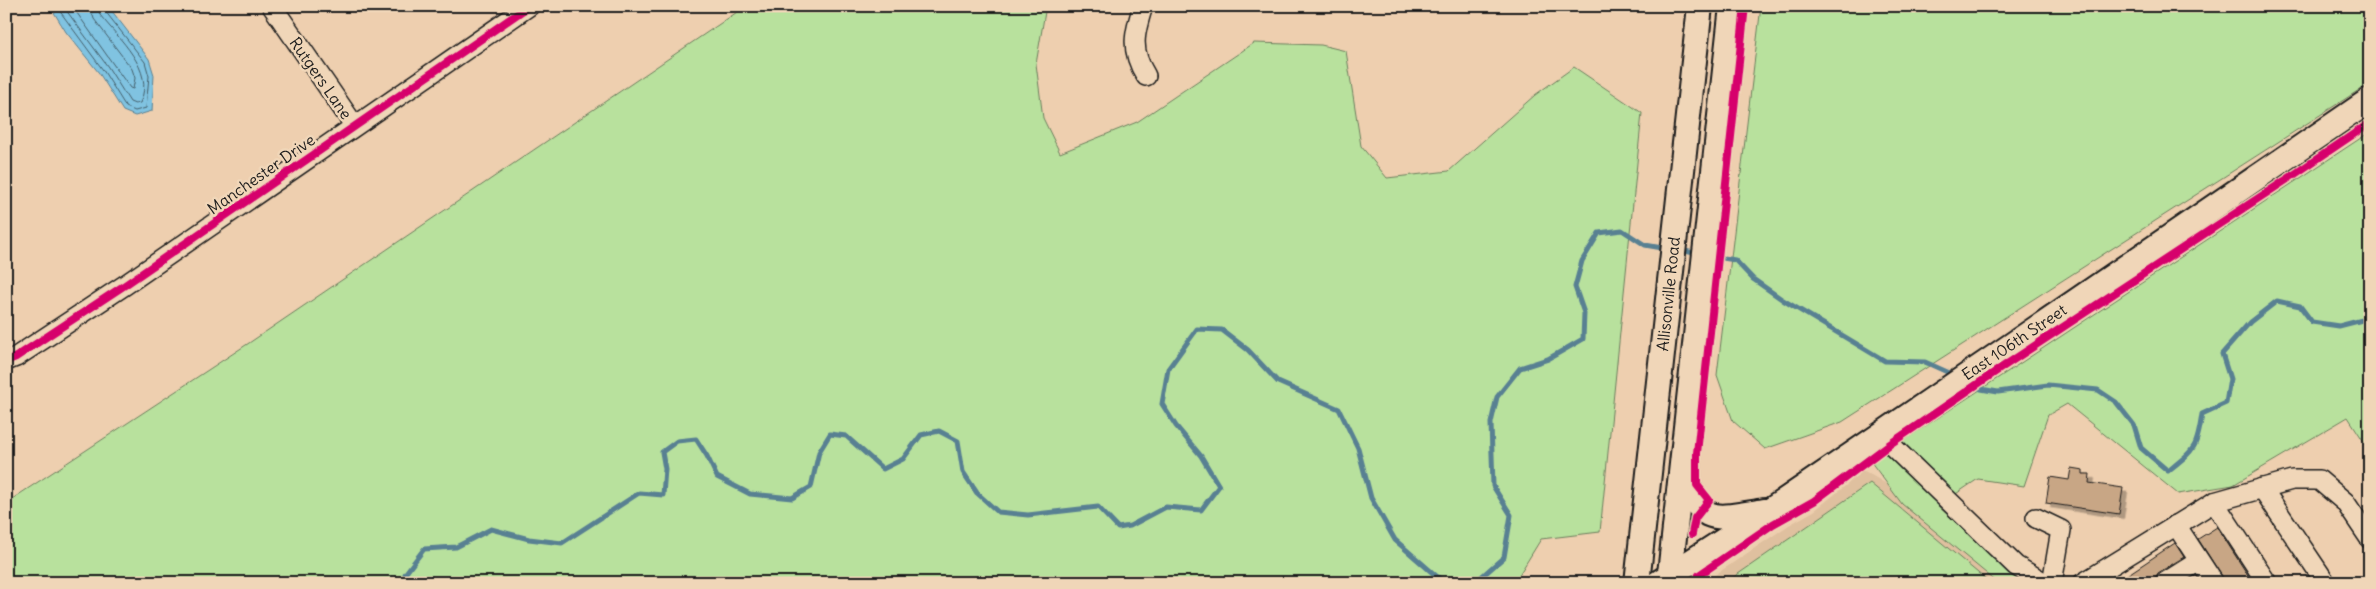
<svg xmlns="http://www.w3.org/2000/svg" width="2376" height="589" viewBox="0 0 2376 589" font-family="Delius,sans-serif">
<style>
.built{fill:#dfc09f}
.green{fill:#b8e19d;stroke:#6a7e5c}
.water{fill:#80c3e1;stroke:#588092}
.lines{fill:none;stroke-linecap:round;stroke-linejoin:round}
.shore{stroke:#445f6b;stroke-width:1}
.stream{stroke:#588092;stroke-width:5}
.building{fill:#c8a685;stroke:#1c1c1c;filter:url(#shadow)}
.minor-casing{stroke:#1c1c1c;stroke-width:22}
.major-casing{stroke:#1c1c1c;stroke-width:28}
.minor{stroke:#f0d6b8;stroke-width:19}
.major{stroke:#f0d6b8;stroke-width:24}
.cycleway-casing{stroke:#f0d6b8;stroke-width:11}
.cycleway{stroke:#d6006c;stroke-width:8}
.labels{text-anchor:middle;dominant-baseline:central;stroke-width:5;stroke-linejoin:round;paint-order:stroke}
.street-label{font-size:16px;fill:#1c1c1c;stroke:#f0d6b8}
</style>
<defs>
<filter id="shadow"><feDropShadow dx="4.5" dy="4.5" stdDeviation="0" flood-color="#0004"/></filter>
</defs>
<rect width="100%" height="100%" fill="#eecfaf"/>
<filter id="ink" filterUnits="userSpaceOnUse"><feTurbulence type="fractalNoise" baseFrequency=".02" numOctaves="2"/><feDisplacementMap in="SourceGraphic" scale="10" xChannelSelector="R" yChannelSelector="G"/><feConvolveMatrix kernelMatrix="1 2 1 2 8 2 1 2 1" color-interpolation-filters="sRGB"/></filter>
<g filter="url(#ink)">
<path class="built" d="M1861,469L2055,583H1703L1789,525L1814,511L1849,483Z"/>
<g class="green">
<path d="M746,6H1046L1036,64L1043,118L1060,153L1137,122L1254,43L1321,45L1346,51L1361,146L1387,178L1449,171L1535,95L1574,67L1642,113L1600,532L1541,539L1514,583H11L6,576V503L249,343Z"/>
<path d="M1761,6H2364L2370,14V83L1842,422L1765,449L1733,421L1717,375Z"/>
<path d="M2370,132V451L2348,417L2233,485L2178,494L2067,404L2048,415L2024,486L1978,479L1938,506L2017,578L2013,583H1998L1902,504L1871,462Z"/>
<path d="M1870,483L1990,583H1725Z"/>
</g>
<path class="water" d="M50,6H108L149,59L154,75L152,111L135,116L123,111L99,73L66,32Z"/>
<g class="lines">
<g class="shore">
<path d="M56,6L103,70L126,107L135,111L146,108L149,76L145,62L105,11L104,6"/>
<path d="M63,6L108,67L130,102L135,104L140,103C156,70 118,38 100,15L98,6"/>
<path d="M72,6L130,88L133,89L135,78L132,69L94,19L90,6"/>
</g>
<g class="stream">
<path d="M1679,250L1700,254"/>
<path d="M1711,256L1735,260L1753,279L1783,300L1885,361L1925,362L1954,375"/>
<path d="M1968,383L1981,389L1998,392L2048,385L2098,390L2116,402L2134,425L2141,448L2168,471C2195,449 2197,449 2202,414L2226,403L2230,379L2222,354L2250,322L2277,301L2300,306L2312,322L2339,326L2370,318"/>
<path d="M405,583V574L424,549L456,547L491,529L529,539L562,543L639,493L663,495L665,469L662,452L677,441L696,439L707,456L717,477L750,494L792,498L811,487L819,452L830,434L846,436L883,469L903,459L921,435L939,431L958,441L963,472L977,493L998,512L1028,515L1098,507L1118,528L1130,526L1166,507L1201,510L1219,486L1201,456L1176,426L1162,404L1168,369L1197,329L1222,330L1248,350L1278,382L1339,409L1358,448L1371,498L1395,540L1442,581L1479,579L1504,557L1511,515L1493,486L1491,423L1497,397L1520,368L1548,359L1583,339L1584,313L1575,287L1582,261L1599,233L1622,230L1645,245L1668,249"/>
</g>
</g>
<g class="building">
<path d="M2071,468L2083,470V474H2090L2089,483L2123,488L2119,514L2046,503L2050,477L2069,480Z"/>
<path d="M2217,527L2253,583L2225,581L2198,539Z"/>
<path d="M2175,543L2184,557L2158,573L2153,583H2115Z"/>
</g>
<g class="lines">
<g class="minor-casing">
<g id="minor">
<path d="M272,6L354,125"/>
<path d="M1143,6C1134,34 1130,50 1146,76"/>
<path d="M6,361L16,357L125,285L529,6"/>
<path d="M1882,432L1890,444L2016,566L2045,583"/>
<path d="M2262,488L2326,583"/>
<path d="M2214,502L2267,583"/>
<path d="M2036,518L2061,530L2052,583"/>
<path d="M2176,525L2214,583"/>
<path d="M2083,583L2214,502L2292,480H2319L2345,502L2370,539"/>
<path d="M2164,583L2199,561"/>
</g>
</g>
<g class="major-casing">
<g id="major">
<path d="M1684,471C1699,527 1714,519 1764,511"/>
<path d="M1637,583L1700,6"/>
<path d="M1658,583L1771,510L2370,100"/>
<path d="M1669,583L1732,6"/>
</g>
</g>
<use href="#minor" class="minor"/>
<use href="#major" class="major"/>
<g class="cycleway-casing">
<g id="cycleway">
<path d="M6,361L16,357L125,285L529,6"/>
<path d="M1692,534L1695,518L1709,500L1697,485V453L1745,6"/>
<path d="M1699,575L1773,524L1814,501L1890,444L2004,366L2292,176L2370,123"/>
</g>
</g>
<use href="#cycleway" class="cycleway"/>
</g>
</g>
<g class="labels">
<g class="street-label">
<text transform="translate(321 78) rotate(55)">Rutgers Lane</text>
<text transform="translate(261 174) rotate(-35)">Manchester Drive</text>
<text transform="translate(1668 294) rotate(-84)">Allisonville Road</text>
<text transform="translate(2014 342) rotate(-34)">East 106th Street</text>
</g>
</g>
<rect width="2376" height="589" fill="none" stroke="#f0d6b8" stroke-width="25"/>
<rect x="12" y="12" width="2351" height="564" fill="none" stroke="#1c1c1c" stroke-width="2" filter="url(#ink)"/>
</svg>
